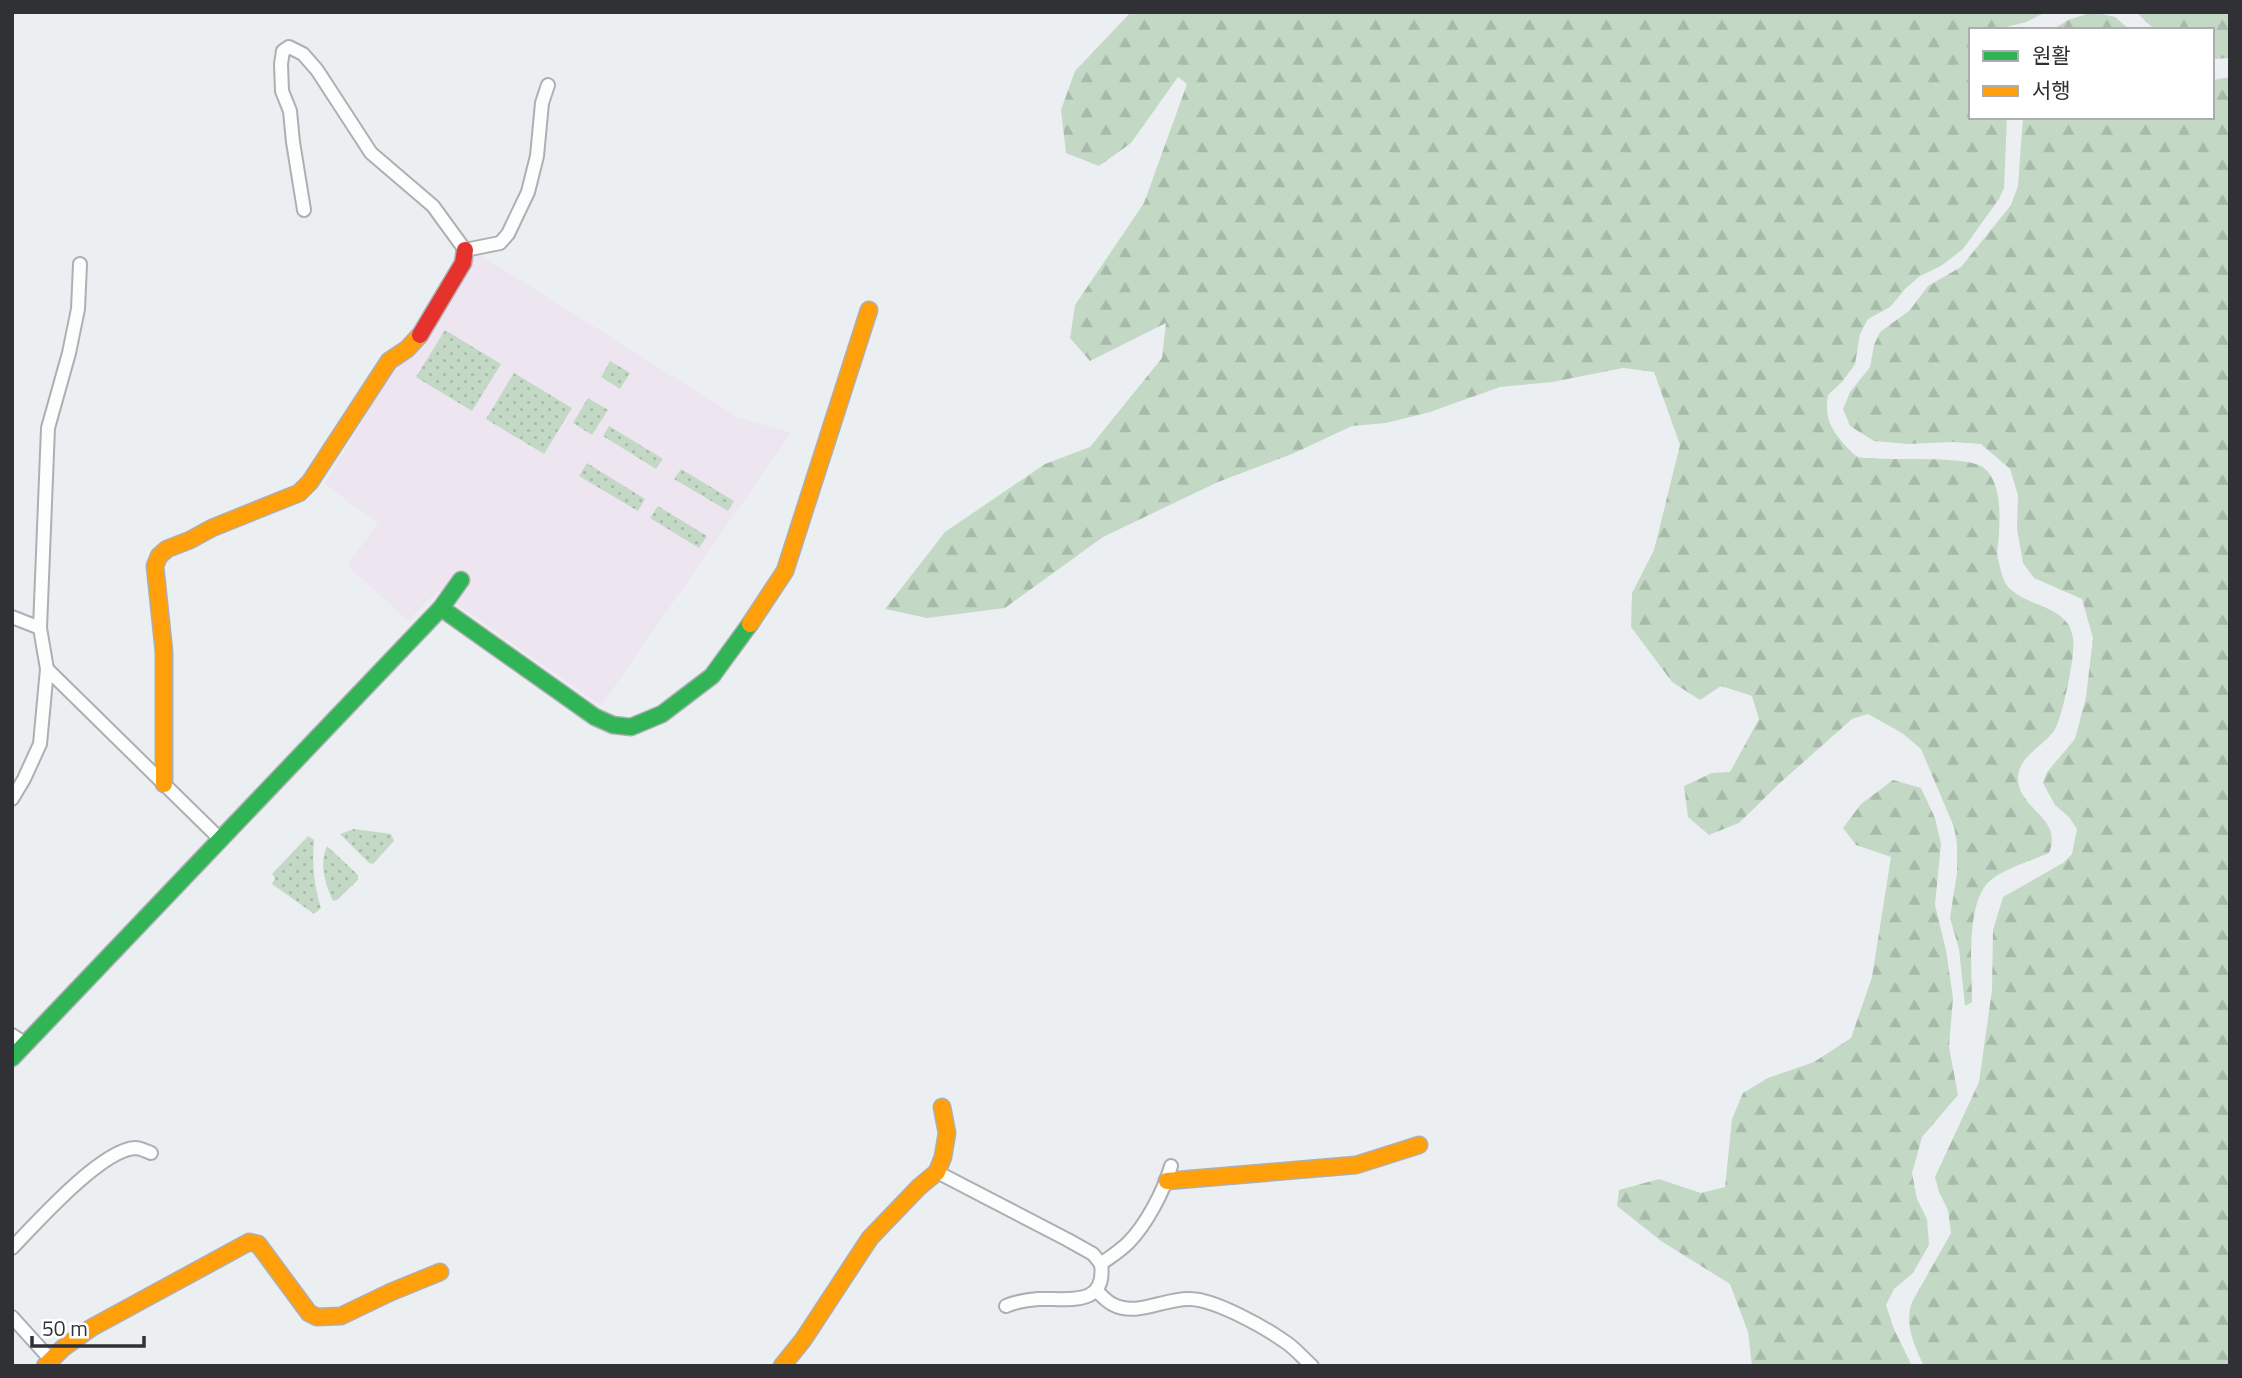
<svg xmlns="http://www.w3.org/2000/svg" width="2242" height="1378" viewBox="0 0 2242 1378" font-family="'Titillium Web','Noto Sans KR',sans-serif">
<style>
.education{fill:#ede6f1}
.grass{fill:url(#grass-dots)}
.forest{fill:url(#forest-firs)}
.lines{fill:none;stroke-linecap:round;stroke-linejoin:round}
.street-casing{stroke:#adafb2;stroke-width:16}
.fast-casing{stroke:#adafb2;stroke-width:19}
.slow-casing{stroke:#adafb2;stroke-width:19}
.jam-casing{stroke:#adafb2;stroke-width:19}
.street{stroke:#fcfdfd;stroke-width:12}
.fast{stroke:#30b455;stroke-width:16}
.slow{stroke:#ff9f0a;stroke-width:16}
.jam{stroke:#e5322d;stroke-width:16}
</style>
<defs>
<pattern id="grass-dots" width="8" height="8" patternUnits="userSpaceOnUse" patternTransform="scale(1.75)"><rect width="8" height="8" fill="#c3d9c5"/><path d="M2 2h.1M6 6h.1" fill="none" stroke="#a8bbaa" stroke-width="1.8" stroke-linecap="round"/></pattern>
<pattern id="forest-firs" width="22" height="20" patternUnits="userSpaceOnUse" patternTransform="scale(1.75)"><rect width="22" height="20" fill="#c3d9c5"/><path d="M5 1l3.5 6h-7zM16 11l3.5 6h-7z" fill="#a8bbaa"/></pattern>
</defs>
<rect width="100%" height="100%" fill="#eceff2"/>
<path class="education" d="M477,253L736,416L791,433L601,706L438,591L408,621L347,565L378,523L324,484L396,365L414,354Z"/>
<g class="grass">
<path d="M445,330L501,364L472,411L416,377Z"/>
<path d="M610,361L630,373L620,389L601,377Z"/>
<path d="M514,373L572,408L544,454L486,419Z"/>
<path d="M588,398L608,410L592,435L573,423Z"/>
<path d="M609,426L663,459L656,469L603,436Z"/>
<path d="M587,463L645,499L638,511L579,476Z"/>
<path d="M681,469L734,501L728,511L674,479Z"/>
<path d="M658,506L707,536L699,548L650,518Z"/>
<path d="M354,829L391,834L394,841L373,864L369,863L340,834Z"/>
<path d="M308,836L314,840C312,865 314,885 321,908L314,914L272,884L275,878L272,874Z"/>
<path d="M327,846L358,875V880L337,900L333,901C325,884 319,864 327,846Z"/>
</g>
<g class="forest">
<path d="M1131,12H2046L2026,22L2007,27L2006,30H1971V117H2007L2004,188L1999,199L1963,249L1941,266L1920,276L1906,288L1890,307L1868,319L1860,334L1855,364L1843,381L1828,395C1825,412 1828,424 1839,438C1844,444 1851,453 1858,457C1862,458 1869,458 1874,458C1898,461 1968,455 1984,468C2001,482 2000,512 1999,533C1999,542 1996,550 1998,559C2000,566 2002,578 2006,584C2021,605 2053,603 2068,624C2070,627 2073,635 2073,639C2076,653 2062,720 2054,731C2043,746 2020,756 2018,776C2016,810 2064,816 2049,853C2031,861 1998,870 1986,885C1966,910 1972,971 1972,1002L1965,1006L1959,949L1950,918L1957,873V844L1954,827L1921,749L1902,733L1868,714L1852,719L1781,782L1739,823L1709,835L1688,817L1684,786L1712,773L1730,772L1759,719L1752,696L1721,686L1700,700L1672,682L1631,627L1632,593L1654,550L1680,445L1654,372L1623,368L1552,382L1500,387L1430,412L1386,423L1352,426L1292,454L1218,482L1103,537L1005,608L927,618L885,609L945,532L1045,464L1090,447L1162,358L1166,323L1090,361L1070,338L1075,305L1144,203L1187,84L1178,77L1131,143L1099,166L1066,153L1061,110L1075,71Z"/>
<path d="M2093,12L2115,17L2130,30H2052L2068,20Z"/>
<path d="M2136,12H2230V58L2212,59V30H2155Z"/>
<path d="M2230,77V1366H1924C1914,1345 1904,1324 1912,1302L1951,1233L1948,1210L1939,1192L1935,1177L1979,1082L1992,990L1993,930L2003,897L2063,863L2072,854L2077,829L2069,817L2055,805L2043,783L2047,772L2075,739L2086,697L2093,638L2082,599L2034,578L2023,563L2017,529L2018,495L2010,469L1981,444L1953,442L1907,444L1874,441L1850,426L1843,409L1850,392L1870,367L1874,345L1880,332L1910,310L1928,286L1961,267L2011,205L2018,186L2023,117H2212V80Z"/>
<path d="M1893,780L1921,788L1935,818L1941,844L1935,905L1946,950L1953,998L1949,1047L1958,1095L1922,1137L1912,1173L1917,1199L1927,1219L1929,1245L1913,1273L1894,1289L1886,1305L1894,1329L1912,1366H1752L1748,1332L1730,1284L1661,1241L1617,1206L1619,1190L1659,1179L1701,1193L1725,1187L1732,1119L1743,1093L1768,1078L1814,1062L1851,1038L1872,977L1891,857L1856,845L1843,828L1861,804Z"/>
</g>
<g class="lines">
<g class="street-casing">
<g id="street">
<path d="M304,210L293,142L290,111L282,91L281,64L283,51L289,47L303,54L317,70L371,153L433,206L465,250L500,243L508,234L528,192L537,156L542,103L548,85"/>
<path d="M12,617L40,628"/>
<path d="M47,669L220,839"/>
<path d="M12,799L24,779L40,744L47,669L40,628L48,428L69,353L78,309L80,264"/>
<path d="M12,1035L26,1044"/>
<path d="M937,1172L1068,1240L1093,1254L1101,1264C1107,1308 1066,1298 1038,1299C1027,1300 1017,1301 1006,1306"/>
<path d="M12,1248C36,1223 101,1150 135,1148C140,1148 146,1151 151,1153"/>
<path d="M1101,1264C1110,1257 1120,1251 1128,1243C1146,1225 1164,1191 1171,1166"/>
<path d="M1096,1290C1101,1295 1106,1301 1112,1304C1137,1318 1166,1297 1191,1299C1216,1300 1264,1327 1284,1341C1294,1347 1303,1358 1312,1366"/>
<path d="M12,1317L51,1360"/>
</g>
</g>
<g class="fast-casing">
<g id="fast">
<path d="M441,608L595,717L613,725L631,727L662,714L712,676L750,624"/>
<path d="M12,1058L441,608L461,580"/>
</g>
</g>
<g class="slow-casing">
<g id="slow">
<path d="M750,624L785,571L869,310"/>
<path d="M164,784V652L155,566L159,556L167,549L190,540L212,528L299,493L310,482L389,361L407,349L420,335"/>
<path d="M1167,1181L1356,1165L1419,1145"/>
<path d="M45,1366L63,1348L91,1328L249,1242L258,1244L309,1313L317,1317L341,1316L391,1292L440,1272"/>
<path d="M782,1366L803,1340L870,1238L919,1187L937,1172L943,1157L947,1133L942,1107"/>
</g>
</g>
<g class="jam-casing">
<path id="jam" d="M420,335L463,263L465,250"/>
</g>
<use href="#street" class="street"/>
<use href="#fast" class="fast"/>
<use href="#slow" class="slow"/>
<use href="#jam" class="jam"/>
</g>
<rect width="2242" height="1378" fill="none" stroke="#2f3134" stroke-width="28"/>
<rect x="1969" y="28" width="245" height="91" fill="#ffffff" stroke="#acadae" stroke-width="2"/>
<rect x="1983" y="51" width="35" height="10" fill="#30b455" stroke="#acadae" stroke-width="2"/>
<text x="2032" y="63" font-size="21" fill="#2f3134">원활</text>
<rect x="1983" y="86" width="35" height="10" fill="#ff9f0a" stroke="#acadae" stroke-width="2"/>
<text x="2032" y="98" font-size="21" fill="#2f3134">서행</text>
<path d="M32 1336v10h112v-10" fill="none" stroke="#2f3134" stroke-width="3.5"/>
<text x="42" y="1336" font-size="21" fill="#2f3134" stroke="#ffffff" stroke-width="5" paint-order="stroke">50 m</text>
</svg>
